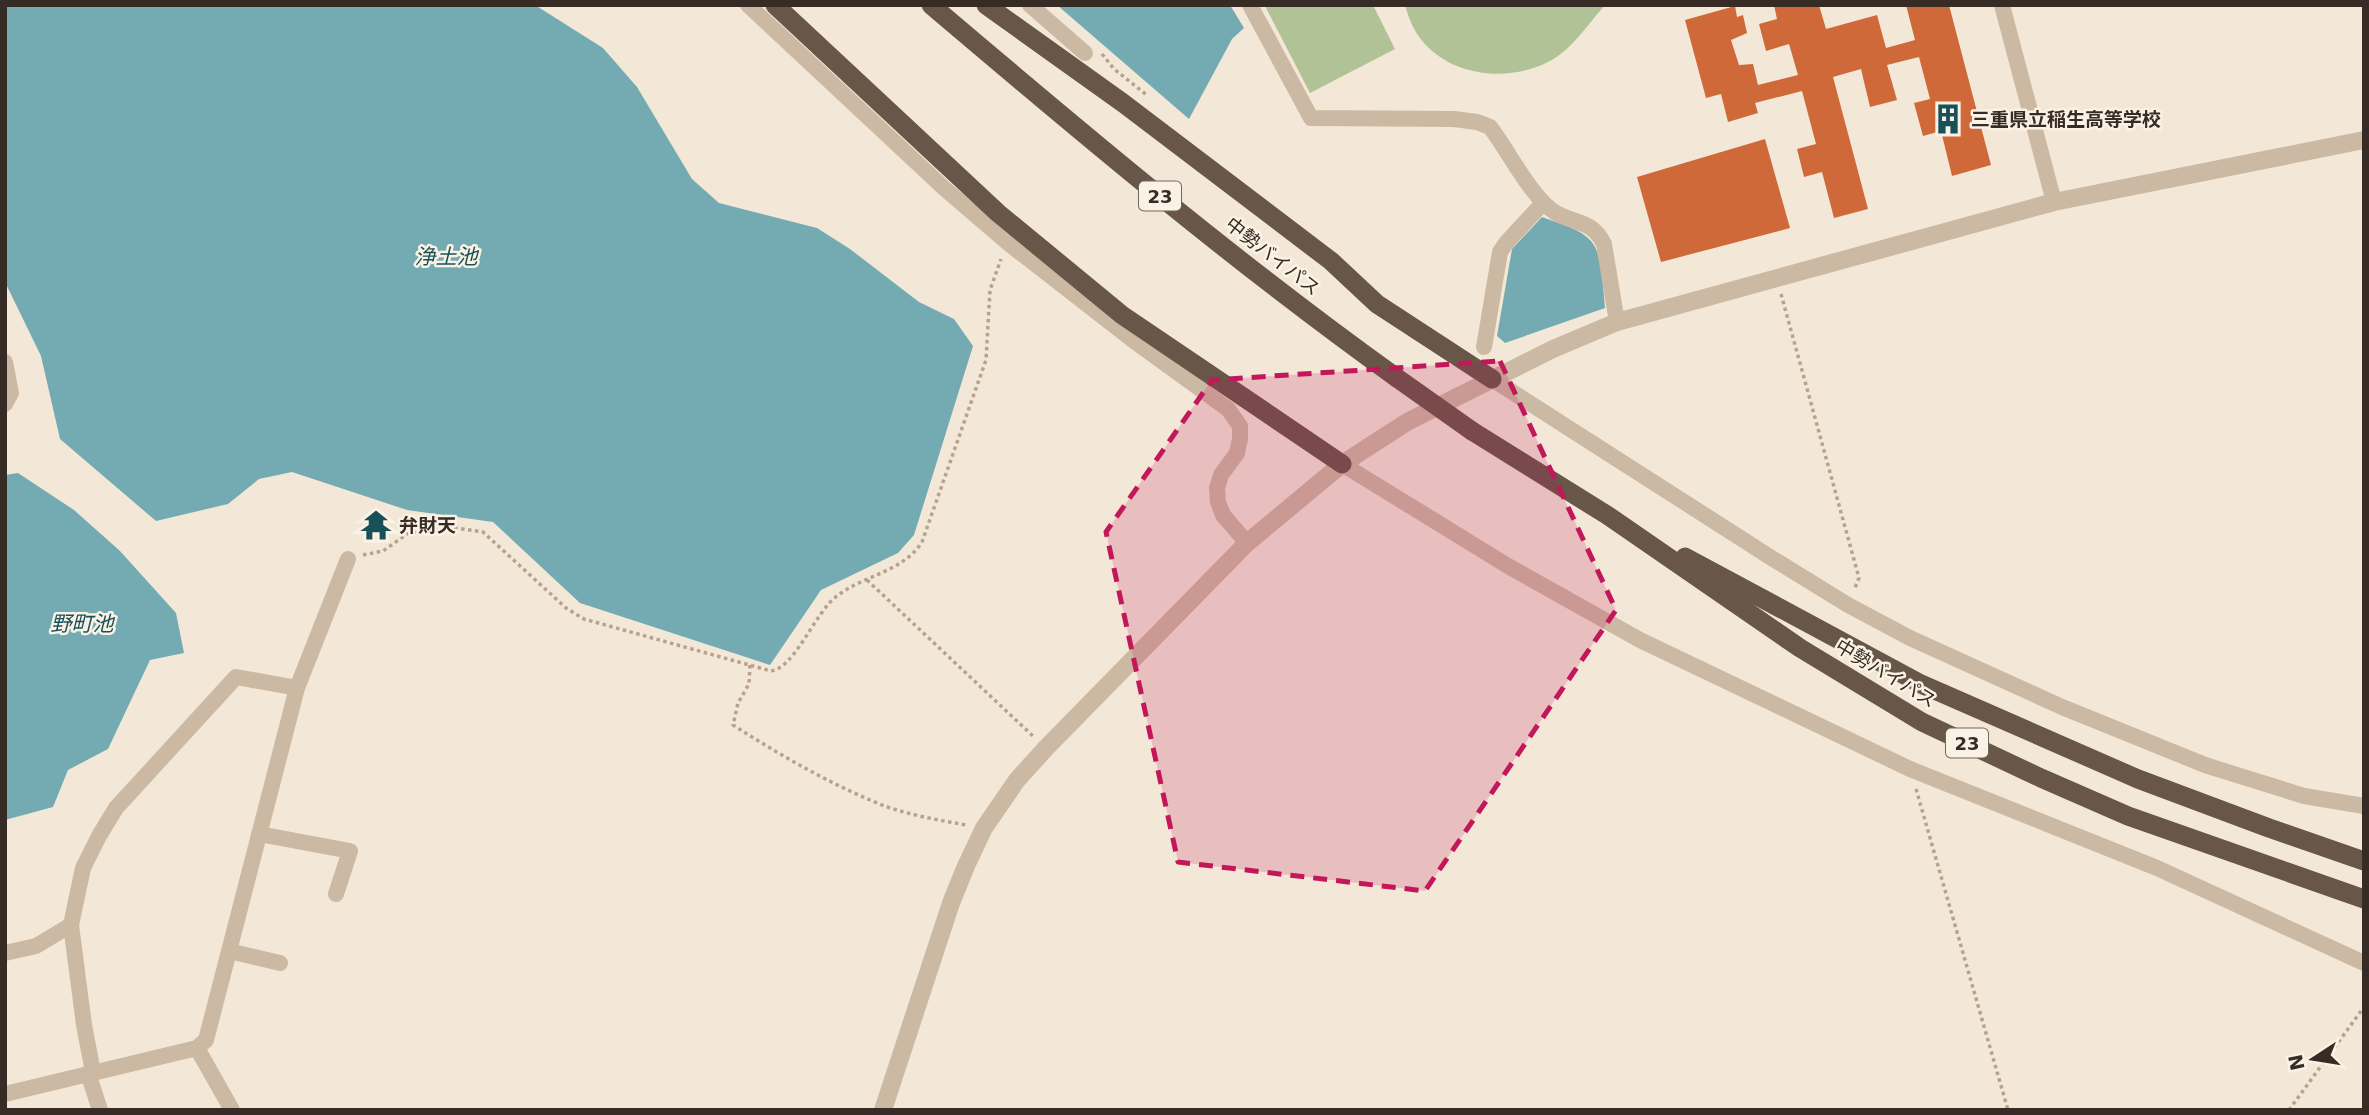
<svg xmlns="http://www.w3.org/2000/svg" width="2369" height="1115" viewBox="0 0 2369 1115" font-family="'DejaVu Sans','Noto Sans JP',sans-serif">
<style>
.green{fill:#b1c396}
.water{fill:#74abb2}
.building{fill:#cf6939}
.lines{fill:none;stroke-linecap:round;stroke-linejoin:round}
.path{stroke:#b8a28d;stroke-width:3.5;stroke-dasharray:3.5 3.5;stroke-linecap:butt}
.minor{stroke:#ccb9a3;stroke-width:16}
.tertiary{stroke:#ccb9a3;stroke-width:18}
.trunk{stroke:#685648;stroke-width:19}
.trunk-bridge{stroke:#685648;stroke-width:19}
.marked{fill:#c2185b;fill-opacity:0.2;stroke:#c2185b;stroke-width:5;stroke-dasharray:14 9;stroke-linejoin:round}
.labels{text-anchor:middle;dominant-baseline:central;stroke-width:5;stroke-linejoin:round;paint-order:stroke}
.shield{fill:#faf2e4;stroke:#71675e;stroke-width:2}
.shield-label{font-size:18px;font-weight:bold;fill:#362c25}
.poi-label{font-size:19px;font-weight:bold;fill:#362c25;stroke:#faf2e4;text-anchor:start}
.street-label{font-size:19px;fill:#362c25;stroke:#faf2e4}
.water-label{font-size:21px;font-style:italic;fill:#18515a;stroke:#faf2e4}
</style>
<rect width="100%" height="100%" fill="#f3e8d7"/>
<g class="green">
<path d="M1373,5L1395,49L1310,93L1265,6Z"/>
<path d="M1405,5H1605C1588,24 1571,51 1548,62C1509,82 1454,77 1424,43C1414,32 1409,19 1405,5Z"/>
</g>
<g class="water">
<path d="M5,5H535L603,48L637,87L692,179L719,203L817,228L850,249L919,302L954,319L973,346L914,535L898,553L821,590L770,665L580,603L493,522L407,510L292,472L259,479L228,504L156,521L60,439L41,356L5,282Z"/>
<path d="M1057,5H1230L1244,28L1232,39L1189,119Z"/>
<path d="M1542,217C1559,224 1586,229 1595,247C1601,258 1604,294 1605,308L1505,343L1497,336L1512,249Z"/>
<path d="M18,473L74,510L120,551L176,613L184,653L150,660L108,749L68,770L53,807L5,820V475Z"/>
</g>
<g class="building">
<path d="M1774,5H1819L1826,29L1877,15L1886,48L1915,40L1906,5H1949L1991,165L1952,176L1941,131L1923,136L1914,103L1930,99L1919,57L1887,65L1897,100L1870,107L1861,69L1833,77L1868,209L1834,218L1822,172L1804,177L1797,149L1816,144L1802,91L1755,103L1758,113L1728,122L1721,94L1706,98L1685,20L1735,6L1737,17L1743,15L1747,33L1731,40L1739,65L1753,64L1758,85L1798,75L1789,44L1766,51L1759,24L1777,19Z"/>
<path d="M1765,139L1790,228L1661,262L1637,177Z"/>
</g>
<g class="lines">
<g class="path">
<path d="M1102,54L1114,69L1148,96"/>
<path d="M1781,294L1859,578L1854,590"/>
<path d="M363,555L383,551L407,534L442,526L483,532L566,608L584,619L771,671C795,668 815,612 837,596C864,575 903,572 922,542L986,360L990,290L1001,259"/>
<path d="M867,580L1034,737"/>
<path d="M750,665L749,684L738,703L733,725C780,755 830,784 882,805C909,815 938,820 966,825"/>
<path d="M1916,789L2008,1110"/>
<path d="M2289,1110L2364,1007"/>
</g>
<g class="minor">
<path d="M748,5L945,189L1008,243L1134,341L1228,409L1240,426V439L1237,453L1221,475L1217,488L1218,502L1223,515L1247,543"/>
<path d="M1030,5L1085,53"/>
<path d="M1250,5L1311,118L1454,119L1477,122L1490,127C1508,150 1532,199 1556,213C1576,224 1592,220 1604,244L1617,322"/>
<path d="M2002,5L2054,202"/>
<path d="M1484,347L1500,252L1506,243L1543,203"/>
<path d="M5,362L11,393L5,404"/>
<path d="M1492,379L1770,557L1848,605L1910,638L2062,707L2205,765L2304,796L2364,806"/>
<path d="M1342,464L1508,566L1640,640L1910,769L2157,868L2364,963"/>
<path d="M297,688L348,559"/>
<path d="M259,834L350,851L336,894"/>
<path d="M229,951L280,963"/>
<path d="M5,953L36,946L71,925"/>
<path d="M197,1048L232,1110"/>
<path d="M88,1073L100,1110"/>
<path d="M5,1094L197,1048L206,1040L297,688L236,677L116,808L99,836L83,868L71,925L84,1025L93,1072"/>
</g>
<path class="tertiary" d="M883,1110L951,903L966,866L984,828L1017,780L1046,748L1247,543L1342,464L1407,422L1553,349L1617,322L2054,202L2364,140"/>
<g class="trunk">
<path d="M775,5L998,213L1122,315L1342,464"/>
<path d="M931,5C1083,134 1235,262 1397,378"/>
<path d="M986,5L1123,103L1331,261L1377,304L1492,379"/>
<path d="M1472,431L1607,515L1800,648L1922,722L2041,778L2128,816L2364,899"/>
<path d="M1685,557L1921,684L2138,779L2269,828L2364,861"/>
</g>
<path class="trunk-bridge" d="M1397,378L1472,431"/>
</g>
<path class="marked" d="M1500,361L1616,610L1425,891L1178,862L1106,532L1212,380Z"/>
<defs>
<g id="building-bare" transform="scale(2.415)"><path d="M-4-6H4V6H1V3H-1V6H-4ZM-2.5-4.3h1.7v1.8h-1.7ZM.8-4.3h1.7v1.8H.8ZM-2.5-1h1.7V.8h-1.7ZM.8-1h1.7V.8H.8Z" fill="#18515a" stroke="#faf2e4" stroke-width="2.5" paint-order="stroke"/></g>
<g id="temple-bare" transform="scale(2.415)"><path d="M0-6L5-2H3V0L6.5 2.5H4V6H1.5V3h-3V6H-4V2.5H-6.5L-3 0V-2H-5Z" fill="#18515a" stroke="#faf2e4" stroke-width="2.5" paint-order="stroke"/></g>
</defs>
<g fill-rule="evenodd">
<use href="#building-bare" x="1948" y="119"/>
<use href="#temple-bare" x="376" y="525"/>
</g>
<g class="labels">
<g class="shield">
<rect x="1139" y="181.5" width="42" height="29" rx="5"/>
<rect x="1946" y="728.5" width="42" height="29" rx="5"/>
</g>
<g class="shield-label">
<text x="1160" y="196">23</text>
<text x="1967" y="743">23</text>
</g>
<g class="poi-label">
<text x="1971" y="119">三重県立稲生高等学校</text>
<text x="399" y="525">弁財天</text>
</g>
<g class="street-label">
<text transform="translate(1273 256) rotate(38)">中勢バイパス</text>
<text transform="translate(1886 673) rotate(31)">中勢バイパス</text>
</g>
<g class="water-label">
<text x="446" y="257">浄土池</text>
<text x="82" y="624">野町池</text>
</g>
</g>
<rect width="2369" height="1115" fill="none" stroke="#362c25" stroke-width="14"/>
<g transform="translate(2313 1059) rotate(258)" stroke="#faf2e4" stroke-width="5" paint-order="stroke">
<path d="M0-5L12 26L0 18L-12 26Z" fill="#362c25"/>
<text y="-10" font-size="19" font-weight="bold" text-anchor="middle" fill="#362c25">N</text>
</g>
</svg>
